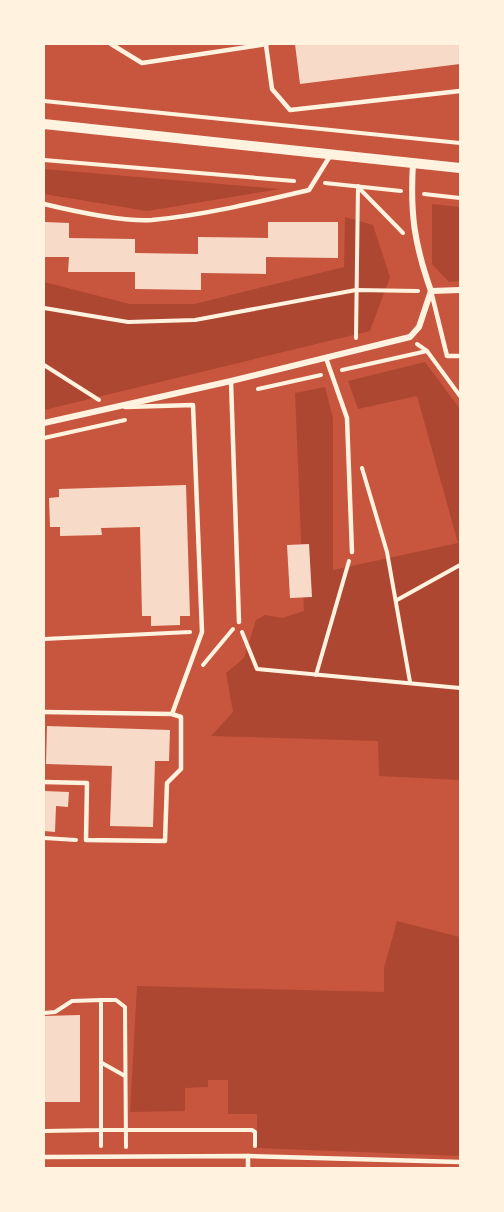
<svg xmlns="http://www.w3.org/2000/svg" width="504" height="1212" viewBox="0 0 504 1212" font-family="'Noto Sans',sans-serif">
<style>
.green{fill:#ae4732}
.building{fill:#f7dbc8}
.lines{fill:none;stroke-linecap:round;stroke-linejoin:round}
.path{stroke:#fff3e0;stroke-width:4}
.service{stroke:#fff3e0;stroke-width:4.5}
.minor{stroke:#fff3e0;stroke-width:6}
.tertiary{stroke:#fff3e0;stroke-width:10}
</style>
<rect width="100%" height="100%" fill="#c8553d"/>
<g class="green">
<path d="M44,169L280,189L147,211L44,194Z"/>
<path d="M432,204L460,207V281L449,282L432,264Z"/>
<path d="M345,217L373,225L390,277L370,331L44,410V282L130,304H195L344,267Z"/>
<path d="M425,362L460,409V780L379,776L378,741L211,736L233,712L226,673L244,658L256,620L265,615L282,618L304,611L295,393L325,387L333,418V570L458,543L417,396L358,409L348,381Z"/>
<path d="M397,921L460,937V1156L257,1148V1114H228V1080H208V1087L185,1088V1111L130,1112L137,986L384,992V968Z"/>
</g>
<g class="building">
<path d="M295,44H460V64L300,84Z"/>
<path d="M44,222L69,223V238L135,239V253L198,254V237L268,238V222H338V258L266,257V274L201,273V290L135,289V272H68L69,257H44Z"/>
<path d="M186,485L190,616H180V625L151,626V616H142L140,527L101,528L102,535L60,536V527H50L49,498L59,497V489Z"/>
<path d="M309,544L312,597L290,598L287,545Z"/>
<path d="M47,726L170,730L169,761H155L153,827L110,826L112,766L46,764Z"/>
<path d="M44,791L69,792L68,807L56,806L55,832L44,831Z"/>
<path d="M80,1015V1102H44V1016Z"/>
</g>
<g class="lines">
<g class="path">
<path d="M44,101L460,143"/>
<path d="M44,160L294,181"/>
<path d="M325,183L401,191"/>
<path d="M358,187L403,233"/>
<path d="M424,194L460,198"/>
<path d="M44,308L128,322L195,320L356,290L418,291"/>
<path d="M356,338L358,186"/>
<path d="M417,344L427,351L460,396"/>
<path d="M44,365L99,400"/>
<path d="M342,370L427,351"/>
<path d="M258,389L321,375"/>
<path d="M44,438L125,420"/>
<path d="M362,468L387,552L410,682"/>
<path d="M397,600L460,565"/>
<path d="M242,632L257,669L460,688"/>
<path d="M44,639L190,632"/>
<path d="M203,665L233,629"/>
<path d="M316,675L349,561"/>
<path d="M44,838L76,840"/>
<path d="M101,1000H116L125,1007L126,1147"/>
<path d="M44,1013L55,1012L72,1001L101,1000V1130L44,1131"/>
<path d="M102,1063L125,1076"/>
<path d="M101,1146V1130H252L255,1132V1146"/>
</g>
<g class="service">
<path d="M111,44L142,63L267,44"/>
<path d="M266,45L272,89L290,110L460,91"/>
<path d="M44,204C73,211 122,222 152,220C205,215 258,202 309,190L330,156"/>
<path d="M431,291L447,356H460"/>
<path d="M326,358L347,418L352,552"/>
<path d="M231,381L239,622"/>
<path d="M125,407L193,405L202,632L172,714"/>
<path d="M44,712L172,714L181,717V769L167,783L165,841L86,840L87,783L44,782"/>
<path d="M248,1156L460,1162"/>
<path d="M44,1157L248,1156V1168"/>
</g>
<g class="minor">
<path d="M413,163C410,213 414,243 431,291"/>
<path d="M44,423L231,381L410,337L419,327L431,291L460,290"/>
</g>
<path class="tertiary" d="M44,124L460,168"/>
</g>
<rect width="504" height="1212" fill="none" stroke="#fff3e0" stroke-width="90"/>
</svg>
